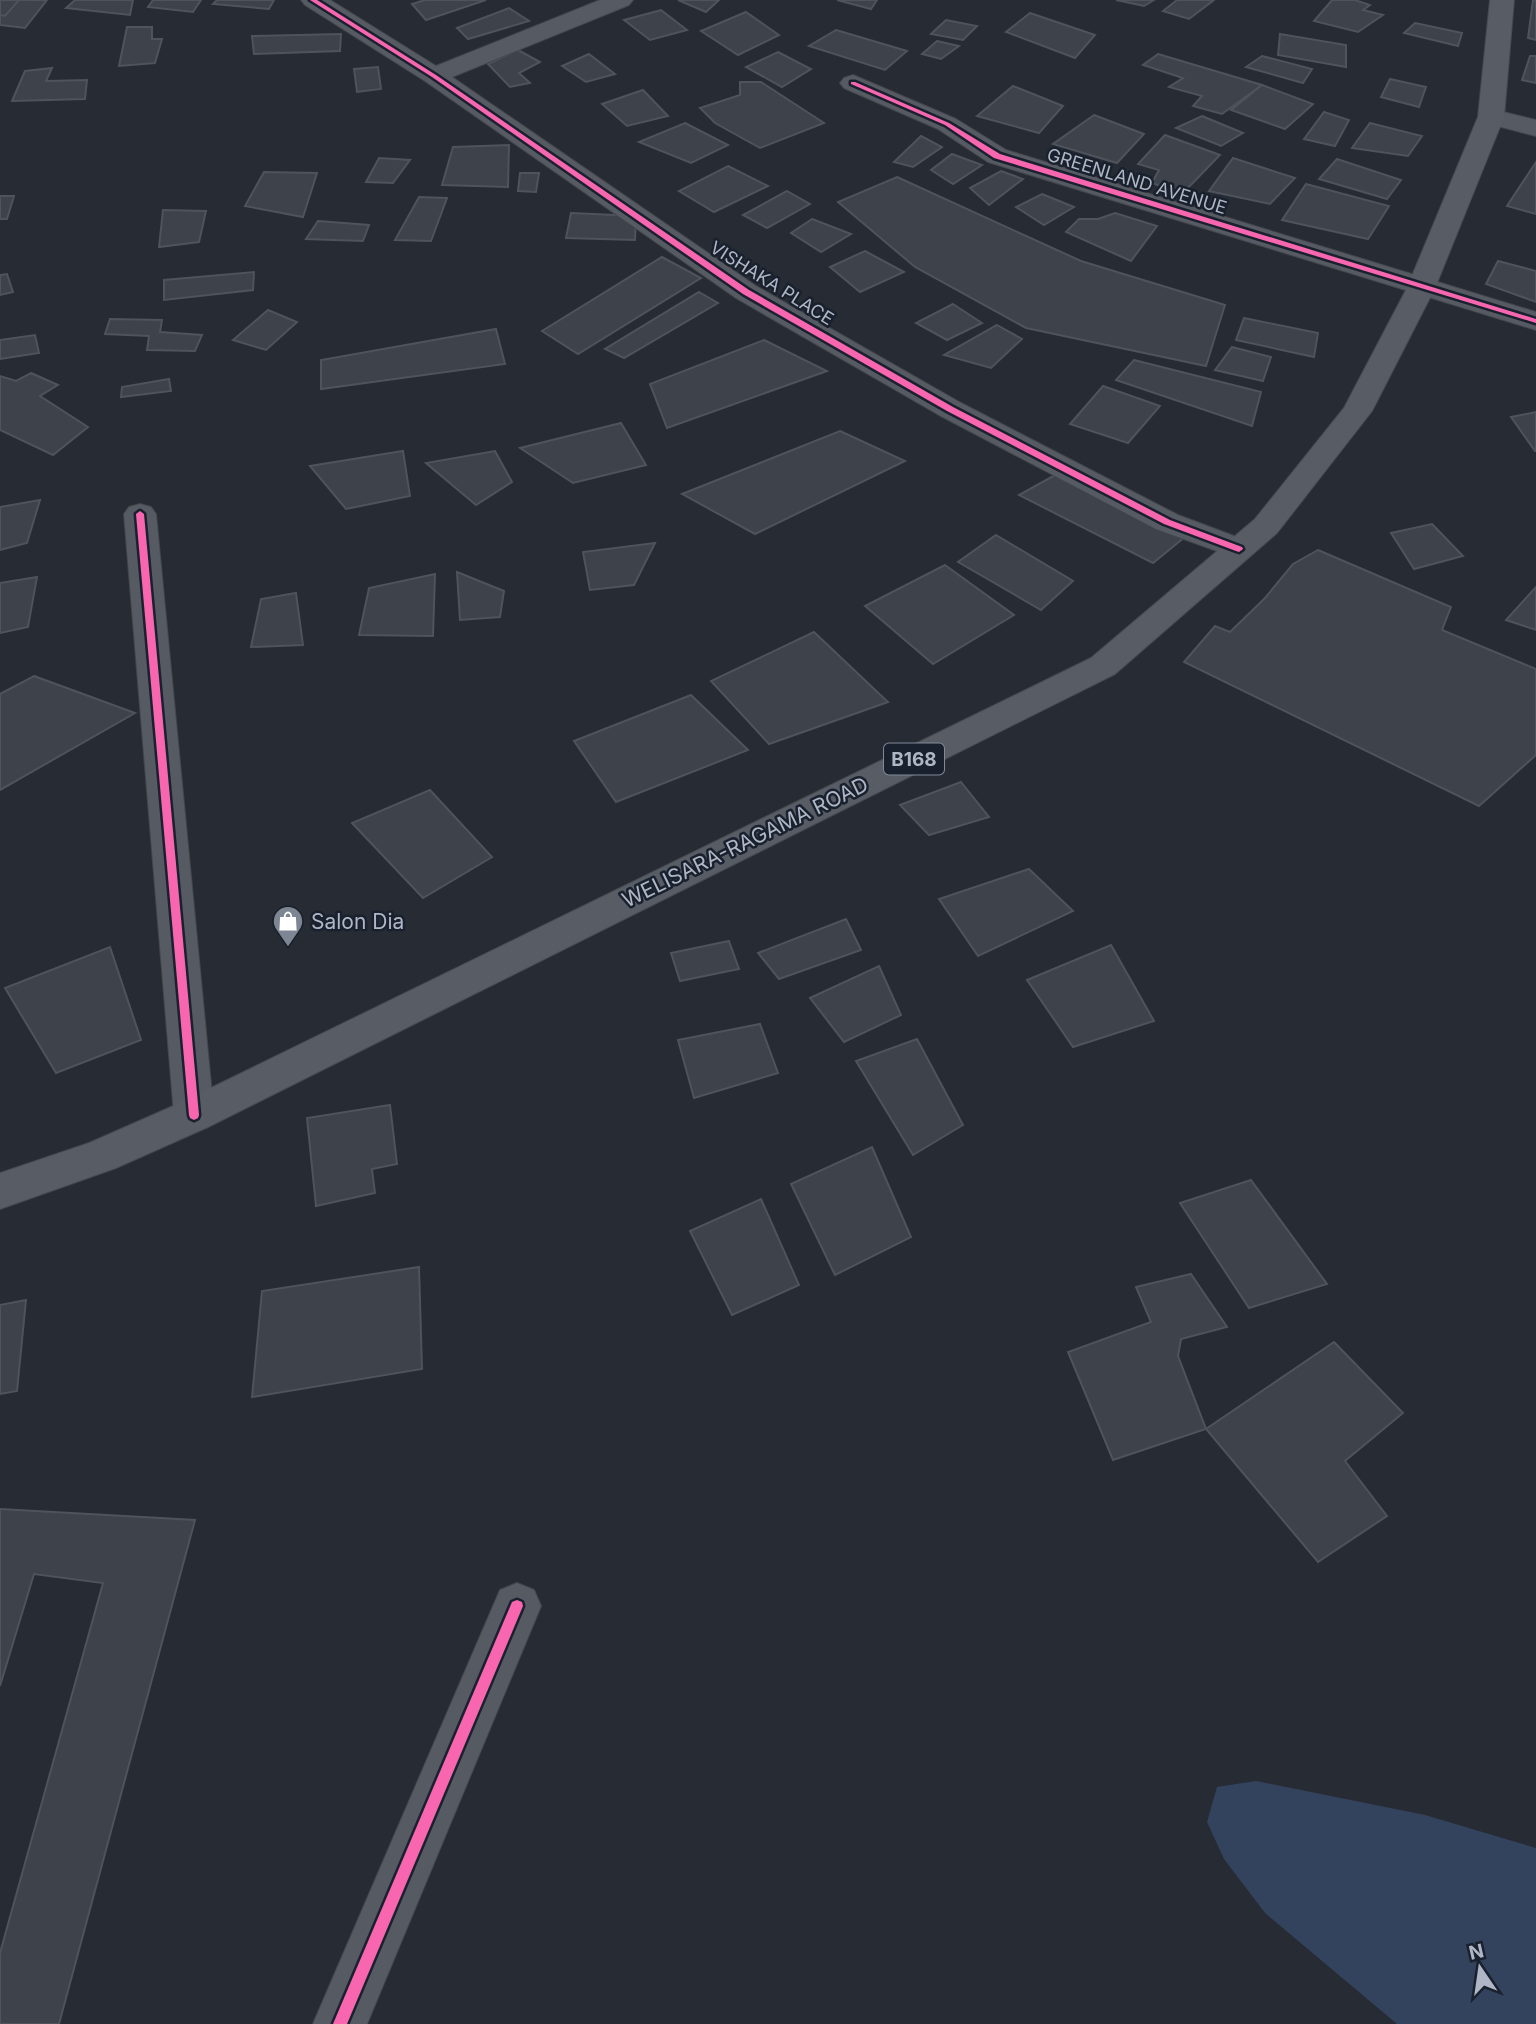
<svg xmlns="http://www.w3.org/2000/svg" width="1536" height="2024" viewBox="0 0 1536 2024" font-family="Inter,sans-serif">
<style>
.water{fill:#33435d}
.building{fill:#3e424a;stroke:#4e535c;stroke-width:2}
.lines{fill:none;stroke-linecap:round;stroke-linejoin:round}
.minor-casing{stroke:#43464c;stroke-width:2}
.primary-casing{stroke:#444850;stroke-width:2}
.minor{fill:#565a62;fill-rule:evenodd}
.primary{fill:#585c64;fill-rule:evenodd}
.cycleway-casing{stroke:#1a212e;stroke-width:5}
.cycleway{fill:#f766af;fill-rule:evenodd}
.labels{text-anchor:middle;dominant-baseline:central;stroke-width:5;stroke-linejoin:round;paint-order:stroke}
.far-street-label{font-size:18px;fill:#afb7c6;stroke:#1a212e}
.shield{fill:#1a212e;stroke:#828a98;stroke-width:2}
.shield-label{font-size:19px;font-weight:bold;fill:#afb7c6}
.street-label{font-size:21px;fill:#afb7c6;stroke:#1a212e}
.poi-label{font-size:21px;fill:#afb7c6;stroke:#1a212e;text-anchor:start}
</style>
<rect width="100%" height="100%" fill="#272b33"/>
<path class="water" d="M1256,1781L1425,1815L1536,1848V2024H1397L1265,1913L1224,1859L1207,1822L1217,1787Z"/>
<g class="building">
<path d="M0,0H47L25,28L0,25Z"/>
<path d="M0,0H19L5,16L0,15Z"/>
<path d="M75,0H133L130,15L66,8Z"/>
<path d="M153,0H201L193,12L148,7Z"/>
<path d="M217,0H274L269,9L213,4Z"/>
<path d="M425,0H486L426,20L412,4Z"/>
<path d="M678,0H719L706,12Z"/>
<path d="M837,0H877L871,9Z"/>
<path d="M1116,0H1154L1144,6Z"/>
<path d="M1177,0H1214L1189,19L1163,11Z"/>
<path d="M1332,0H1355L1370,5L1363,10L1383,15L1358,32L1314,21Z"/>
<path d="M1533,0H1536V40L1528,38Z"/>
<path d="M509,8L529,21L468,39L457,28Z"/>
<path d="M661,10L687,30L650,40L624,20Z"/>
<path d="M746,12L779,35L738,55L701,31Z"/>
<path d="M1030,13L1095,35L1075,58L1006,32Z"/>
<path d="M946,20L977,26L963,40L931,34Z"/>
<path d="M1415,23L1462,33L1458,46L1404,33Z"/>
<path d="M127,27H152V39H162L155,63L119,66Z"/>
<path d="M836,30L907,51L885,70L809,46Z"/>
<path d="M341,34L340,51L254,54L252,36Z"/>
<path d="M1280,34L1346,45V67L1278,55Z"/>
<path d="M937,41L959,46L941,59L922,54Z"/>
<path d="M518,50L540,62L519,73L530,83L510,87L488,64Z"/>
<path d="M778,52L811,69L782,87L746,67Z"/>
<path d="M589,54L615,74L586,82L562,66Z"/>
<path d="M1158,54L1262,85L1222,114L1193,106L1202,96L1169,87L1183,78L1143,65Z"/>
<path d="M1262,56L1312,69L1303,83L1246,67Z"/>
<path d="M1530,56H1536V83L1522,80Z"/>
<path d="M378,67L381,89L357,92L354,69Z"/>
<path d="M52,68L46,81L87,80L85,99L12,101L25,71Z"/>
<path d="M1390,79L1426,87L1419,107L1381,97Z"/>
<path d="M740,82H761L824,123L760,148L715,123L700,108L740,95Z"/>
<path d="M1262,85L1313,104L1285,129L1231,110Z"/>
<path d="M1013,86L1063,106L1039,133L977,116Z"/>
<path d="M643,90L668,116L627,126L602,104Z"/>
<path d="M1324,112L1349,120L1335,146L1304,139Z"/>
<path d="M1094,115L1144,134L1117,163L1053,144Z"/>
<path d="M1202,116L1243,133L1221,146L1176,128Z"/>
<path d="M685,123L728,145L691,163L639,142Z"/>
<path d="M1370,123L1422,136L1408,156L1352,148Z"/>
<path d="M1165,135L1220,155L1187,189L1180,193L1152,183L1159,170L1138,164Z"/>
<path d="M921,136L942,147L913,167L894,162Z"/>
<path d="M509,145L508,187L442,185L453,147Z"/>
<path d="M952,154L982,165L953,184L931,170Z"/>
<path d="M379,158L410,160L393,183L366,182Z"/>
<path d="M1233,158L1295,178L1270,204L1209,191Z"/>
<path d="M1337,159L1401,180L1387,199L1319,179Z"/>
<path d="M1536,162V214L1507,206Z"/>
<path d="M728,166L768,186L714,212L679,191Z"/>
<path d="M1001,171L1023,179L989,205L970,188Z"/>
<path d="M264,172L317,173L303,217L245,206Z"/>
<path d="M520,173H539L536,192L518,191Z"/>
<path d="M897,177L1081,261L1225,305L1206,366L1026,328L915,267L838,202Z"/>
<path d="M1306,184L1389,206L1368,239L1282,220Z"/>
<path d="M787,191L810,204L767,228L743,215Z"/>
<path d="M1042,194L1074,207L1044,225L1016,207Z"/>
<path d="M0,196H14L7,219H0Z"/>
<path d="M419,197L447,198L431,241L395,240Z"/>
<path d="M163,210L206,211L199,242L159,247Z"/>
<path d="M571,213L636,216L635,240L566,238Z"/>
<path d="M1115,213L1157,226L1131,261L1066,232L1079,219H1098Z"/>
<path d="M812,219L851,234L821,252L791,233Z"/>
<path d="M318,221L369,225L363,241L306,239Z"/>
<path d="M865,251L904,272L860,292L830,267Z"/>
<path d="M662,257L701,278L578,354L542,331Z"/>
<path d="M1498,261L1536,271V302L1486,284Z"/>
<path d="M254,272L253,290L164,300V280Z"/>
<path d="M7,274L13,292L0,295V275Z"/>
<path d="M699,292L718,303L624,358L605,349Z"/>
<path d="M953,304L982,323L947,340L916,323Z"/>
<path d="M268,310L297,322L266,350L233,340Z"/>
<path d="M1244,318L1318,333L1314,357L1236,340Z"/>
<path d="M110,319L162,320L160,332L202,335L195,351L147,350L149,336L105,334Z"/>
<path d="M997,325L1022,339L991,368L944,355Z"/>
<path d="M496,329L505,364L321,389V360Z"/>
<path d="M35,335L39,353L0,359V340Z"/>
<path d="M764,340L827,371L667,428L650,384Z"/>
<path d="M1232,347L1271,357L1263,381L1215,370Z"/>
<path d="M1134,360L1261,392L1252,426L1116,380Z"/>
<path d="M31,373L58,385L40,396L88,427L53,455L0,430V376L16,381Z"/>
<path d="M169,379L171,391L121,397L122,387Z"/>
<path d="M1103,386L1160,406L1128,443L1070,424Z"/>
<path d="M1536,412V451H1535L1511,417Z"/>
<path d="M621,423L646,465L573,483L520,448Z"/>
<path d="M840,431L905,461L755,534L682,494Z"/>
<path d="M403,451L410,496L346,509L310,466Z"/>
<path d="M495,451L512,482L476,505L426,463Z"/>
<path d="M1057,474L1185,537L1153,563L1019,495Z"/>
<path d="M40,500L27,543L0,550V507Z"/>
<path d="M1432,524L1463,556L1414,569L1391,533Z"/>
<path d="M996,535L1073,581L1041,610L958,562Z"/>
<path d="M655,543L634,585L590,590L583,552Z"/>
<path d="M1318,550L1451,607L1442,630L1536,669V755L1479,806L1184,662L1215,626L1230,632L1265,598L1293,564Z"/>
<path d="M945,565L1014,615L933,664L865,606Z"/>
<path d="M457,572L504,591L500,617L460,620Z"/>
<path d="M435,574L433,636L359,635L369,588Z"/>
<path d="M37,577L28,627L0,633V583Z"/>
<path d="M1536,587V630L1506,620Z"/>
<path d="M296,593L303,645L251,647L261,599Z"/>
<path d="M814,632L888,702L769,744L711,681Z"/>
<path d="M34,676L135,713L0,790V694Z"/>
<path d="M691,695L748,750L616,802L574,741Z"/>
<path d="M961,782L989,817L929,835L900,805Z"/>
<path d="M430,790L492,857L423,898L352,823Z"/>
<path d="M1029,869L1073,911L978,956L939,899Z"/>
<path d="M846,919L861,950L779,979L758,953Z"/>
<path d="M729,941L739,969L680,981L671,953Z"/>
<path d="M1111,945L1154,1021L1073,1047L1027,980Z"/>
<path d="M110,947L141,1040L56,1073L5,988Z"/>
<path d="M879,966L901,1015L844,1042L810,998Z"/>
<path d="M760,1024L778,1073L694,1098L678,1040Z"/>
<path d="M917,1039L963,1125L913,1155L856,1061Z"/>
<path d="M390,1105L397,1164L372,1169L375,1193L316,1206L307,1118Z"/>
<path d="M872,1147L911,1237L835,1275L791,1184Z"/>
<path d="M1251,1180L1327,1284L1249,1308L1180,1203Z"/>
<path d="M761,1199L799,1285L732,1315L690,1231Z"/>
<path d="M419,1267L422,1369L252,1397L262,1291Z"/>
<path d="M1191,1274L1227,1327L1181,1339L1178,1356L1206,1429L1113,1460L1068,1352L1151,1322L1136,1287Z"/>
<path d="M26,1300L17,1391L0,1394V1305Z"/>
<path d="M1334,1342L1403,1413L1345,1461L1387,1516L1318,1562L1206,1429Z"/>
<path d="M0,1509L195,1520L59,2024H0V1953L103,1583L34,1574L0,1686Z"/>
</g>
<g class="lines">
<g class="minor-casing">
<g id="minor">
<path d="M301,0H330L436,66L600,0H633L629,5L452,77L756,286L961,403L1178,515L1250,542L1255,549L1250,556L1239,559L1156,529L939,415L736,298L425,81L305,5Z"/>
<path d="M853,75L956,119L1006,150L1536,312V330L988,162L938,129L844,88L840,83L844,78Z"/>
<path d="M1491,109L1536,120V136L1482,122L1478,117L1482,112Z"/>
<path d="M140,504L151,507L156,514L214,1115L208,1127L194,1132L180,1127L174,1115L124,514L129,507Z"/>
<path d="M517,1583L534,1590L541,1606L367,2024H313L500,1590Z"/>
</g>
</g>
<g class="primary-casing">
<path id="primary" d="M1490,0H1514L1504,117L1435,288L1372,411L1277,533L1115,674L208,1127L116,1168L0,1209V1173L89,1143L180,1103L1091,658L1255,519L1344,408L1407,288L1478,117Z"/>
</g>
<use href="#minor" class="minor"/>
<use href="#primary" class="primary"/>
<g class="cycleway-casing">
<g id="cycleway">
<path d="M310,0H317L436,75L749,290L953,407L1170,520L1242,547L1243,549L1239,552L1236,551L1164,524L947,411L743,294L432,77Z"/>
<path d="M851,82H855L949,123L1000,154L1536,319V323L994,158L945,125L851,84Z"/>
<path d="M140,511L144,514L199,1115L198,1118L194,1120L190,1118L189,1115L136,514Z"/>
<path d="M517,1600L522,1602L523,1606L347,2024H333L512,1602Z"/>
</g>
</g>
<use href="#cycleway" class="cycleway"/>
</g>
<defs>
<g id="shop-pin" transform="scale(1.575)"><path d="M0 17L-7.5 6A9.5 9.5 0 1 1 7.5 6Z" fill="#7f8693" stroke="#1a212e"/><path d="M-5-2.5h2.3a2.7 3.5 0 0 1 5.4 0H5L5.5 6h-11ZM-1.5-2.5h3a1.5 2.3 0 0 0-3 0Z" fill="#fff"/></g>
</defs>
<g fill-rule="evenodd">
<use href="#shop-pin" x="288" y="921"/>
</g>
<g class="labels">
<g class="far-street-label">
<text transform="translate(1137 181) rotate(17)">GREENLAND AVENUE</text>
<text transform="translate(772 283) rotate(32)">VISHAKA PLACE</text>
</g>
<rect class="shield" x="884" y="743.5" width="60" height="31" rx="5"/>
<g class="shield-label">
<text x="914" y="759">B168</text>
</g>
<g class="street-label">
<text transform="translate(745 842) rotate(-26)">WELISARA-RAGAMA ROAD</text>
</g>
<g class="poi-label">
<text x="311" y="921">Salon Dia</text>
</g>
</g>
<g transform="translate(1480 1968) rotate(347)" stroke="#1a212e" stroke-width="5" paint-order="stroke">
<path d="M0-5L12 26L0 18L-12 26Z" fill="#afb7c6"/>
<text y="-10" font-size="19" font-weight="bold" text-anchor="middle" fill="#afb7c6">N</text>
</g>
</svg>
